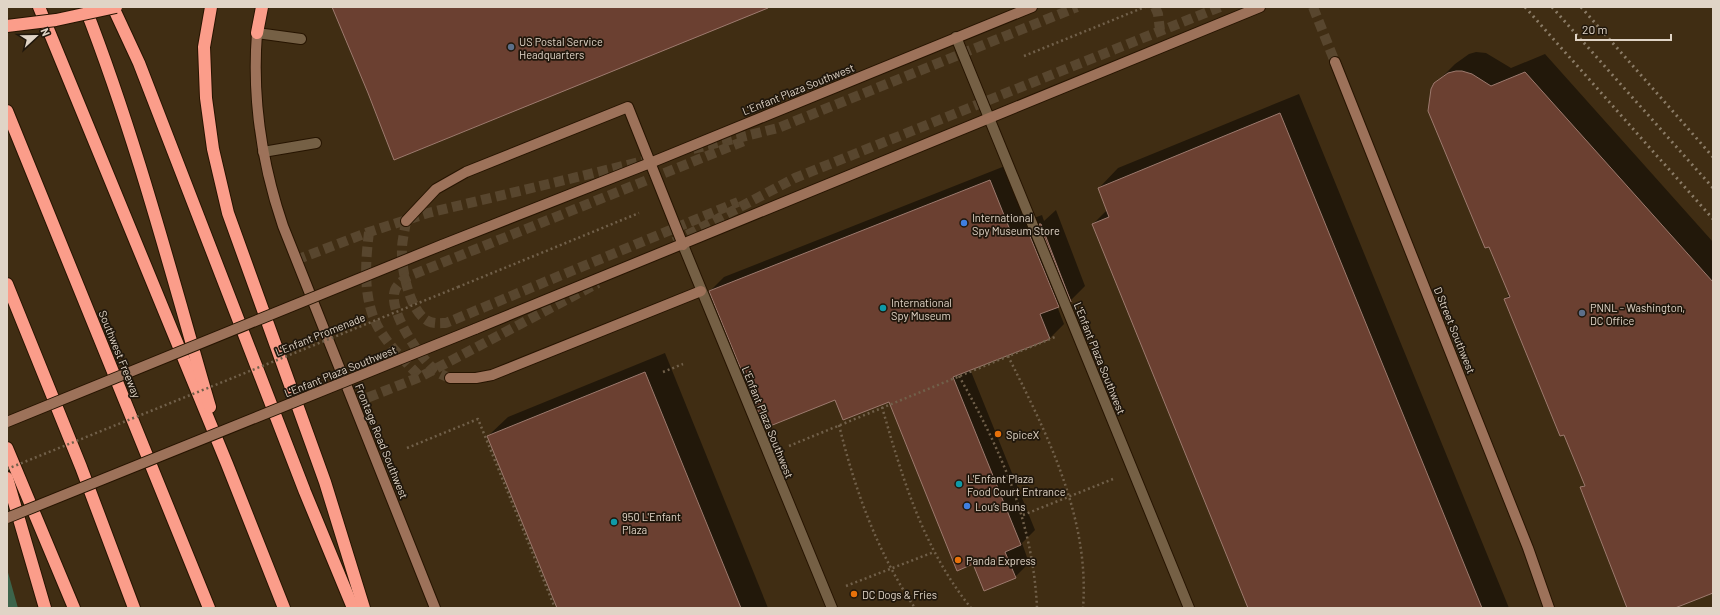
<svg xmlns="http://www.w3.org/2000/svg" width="1720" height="615" viewBox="0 0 1720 615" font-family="Barlow,sans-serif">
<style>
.green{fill:#3c644b}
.shadow{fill:#0007}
.building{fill:#6b4031;stroke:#9d7a6e}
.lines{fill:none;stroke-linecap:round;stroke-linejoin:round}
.secondary-tunnel{stroke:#58462e;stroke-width:10;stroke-dasharray:10 5;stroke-linecap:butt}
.lane-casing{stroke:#261400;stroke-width:12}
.street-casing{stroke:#261400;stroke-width:12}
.secondary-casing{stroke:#261400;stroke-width:12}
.highway-casing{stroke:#261400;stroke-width:14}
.path{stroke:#71604a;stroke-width:2.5;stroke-dasharray:2 3;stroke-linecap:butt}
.lane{stroke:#756045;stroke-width:10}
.street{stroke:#756045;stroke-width:10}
.secondary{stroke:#9d725a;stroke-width:10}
.highway{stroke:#fb9d8a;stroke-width:12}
.rail{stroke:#8b7c67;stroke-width:3;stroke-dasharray:2 4;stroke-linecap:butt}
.secondary-bridge-casing{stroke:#261400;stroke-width:12;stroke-linecap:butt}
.highway-bridge-casing{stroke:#261400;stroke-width:14;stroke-linecap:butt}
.path-bridge{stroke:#71604a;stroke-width:2.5;stroke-dasharray:2 3;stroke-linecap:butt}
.secondary-bridge{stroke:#9d725a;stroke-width:10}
.highway-bridge{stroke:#fb9d8a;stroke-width:12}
.service-dot{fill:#5c6f8a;stroke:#20170c;stroke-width:1.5}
.shop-dot{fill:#3f7fe0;stroke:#20170c;stroke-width:1.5}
.culture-dot{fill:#0f9aa8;stroke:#20170c;stroke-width:1.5}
.food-dot{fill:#e8710a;stroke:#20170c;stroke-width:1.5}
.labels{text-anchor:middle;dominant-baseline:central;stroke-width:3.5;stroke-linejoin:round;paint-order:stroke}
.poi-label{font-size:11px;fill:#e0d4c6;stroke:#20170c;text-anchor:start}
.street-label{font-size:11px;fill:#e0d4c6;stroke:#20170c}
</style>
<rect width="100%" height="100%" fill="#402d13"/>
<path class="green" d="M7,569L18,608H7Z"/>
<g class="shadow">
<path d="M1476,52L1486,53L1511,68L1545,54L1713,242V592L1673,608H1629L1581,488L1585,484L1565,433L1505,299L1510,294L1435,84L1455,64L1469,54Z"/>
<path d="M1299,94L1509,608H1249L1093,224L1108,209L1099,188L1118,168Z"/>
<path d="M1005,166L1026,221L1042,215L1044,221L1056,210L1085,286L1071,300L1069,295L1057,306L1064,324L1050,338L970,369L1035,530L1022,543L1029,563L1015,577L974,563L889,401L836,399L710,291L724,277Z"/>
<path d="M665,353L768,608H558L488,436L508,417Z"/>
</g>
<g class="building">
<path d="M332,7H768V8L394,160L368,93Z"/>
<path d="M1456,71H1462L1472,74L1491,86L1525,72L1713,282V593L1675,608H1627L1580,487L1585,486L1564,435L1560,436L1504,299L1510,297L1489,247L1485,248L1428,111L1431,89L1434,83L1448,73Z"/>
<path d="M1280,113L1482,608H1248L1092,224L1109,217L1098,188Z"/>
<path d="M990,180L1012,235L1027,229L1059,307L1040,314L1050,339L953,377L1021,545L1005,552L1016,578L984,591L973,564L957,571L889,402L843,420L835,400L765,428L709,291Z"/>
<path d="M1039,224H1041L1071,302Z"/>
<path d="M645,372L741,608H557L487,436Z"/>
</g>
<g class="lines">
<g class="secondary-tunnel">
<path d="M1155,7L1158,14L1160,30"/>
<path d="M1313,7L1335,62"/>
<path d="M693,149L778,128L1077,7"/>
<path d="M406,221C405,230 402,240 402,249C401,268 409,311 428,321C434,324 440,323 446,323L738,202"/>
<path d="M369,232C365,265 362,306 383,335C393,350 407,363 420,377"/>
<path d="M674,242L795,178L1220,7"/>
<path d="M296,260L369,232L428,213L652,159"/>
<path d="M450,378C445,376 440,374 436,371C420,358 391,315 394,294C395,286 401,282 407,277L744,141"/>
<path d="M354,403L420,377L598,283"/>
</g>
<g class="lane-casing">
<g id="lane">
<path d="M257,33L301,39"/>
<path d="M263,152L316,143"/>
</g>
</g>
<g class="street-casing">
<g id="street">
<path d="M956,37L1189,608"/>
<path d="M683,245L832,608"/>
</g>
</g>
<g class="secondary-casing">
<g id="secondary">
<path d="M257,33C252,98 262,164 283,226L435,608"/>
<path d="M1335,62L1528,548L1549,608"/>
<path d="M406,221L436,189L466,172L628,107L683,245"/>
<path d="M442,245L650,163L1032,7"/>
<path d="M475,329L1260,7"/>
<path d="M450,378H476L492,375L701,291"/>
</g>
</g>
<g class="highway-casing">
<g id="highway">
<path d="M39,7L227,464L284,608"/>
<path d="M85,7C136,138 171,273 210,407"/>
<path d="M113,7L139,63L305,492L353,608"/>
<path d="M211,7L204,47L206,98L213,149L228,213L325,482L364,608"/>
<path d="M257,33L262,7"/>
<path d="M7,111L209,608"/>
<path d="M7,284L81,467L134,608"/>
<path d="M7,448L74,608"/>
<path d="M7,478L45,608"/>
</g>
</g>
<g class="path">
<path d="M1024,56L1145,7"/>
<path d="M458,287L639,213"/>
<path d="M1008,356C1047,434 1090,518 1083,608"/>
<path d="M663,372L683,364"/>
<path d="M959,376C1001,450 1033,522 1037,608"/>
<path d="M882,407C903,480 923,548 971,608"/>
<path d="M839,425C855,490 877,552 915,608"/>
<path d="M789,446L1055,337"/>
<path d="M407,448L478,419L555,608"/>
<path d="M1023,515L1113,479"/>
<path d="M846,586L934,552"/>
</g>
<use href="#lane" class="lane"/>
<use href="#street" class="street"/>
<use href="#secondary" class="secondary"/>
<use href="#highway" class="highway"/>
<g class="rail">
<path d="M1525,7L1713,219"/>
<path d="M1552,7L1713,188"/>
<path d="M1581,7L1713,157"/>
</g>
<g class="secondary-bridge-casing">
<g id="secondary-bridge">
<path d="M7,422L442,245"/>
<path d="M7,518L475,329"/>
</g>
</g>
<g class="highway-bridge-casing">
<path id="highway-bridge" d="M7,26L56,20L116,7"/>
</g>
<path class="path-bridge" d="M7,469L458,287"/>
<use href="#secondary-bridge" class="secondary-bridge"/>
<use href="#highway-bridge" class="highway-bridge"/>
</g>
<g class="service-dot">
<circle cx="511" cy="47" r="4"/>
<circle cx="1582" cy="313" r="4"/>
</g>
<g class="shop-dot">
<circle cx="964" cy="223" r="4"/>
<circle cx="967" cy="506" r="4"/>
</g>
<g class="culture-dot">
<circle cx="883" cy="308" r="4"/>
<circle cx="959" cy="484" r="4"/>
<circle cx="614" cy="522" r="4"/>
</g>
<g class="food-dot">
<circle cx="998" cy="434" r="4"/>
<circle cx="958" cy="560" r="4"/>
<circle cx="854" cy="594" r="4"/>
</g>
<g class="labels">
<g class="poi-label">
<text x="519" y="41">US Postal Service<tspan x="519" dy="13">Headquarters</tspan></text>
<text x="972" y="217">International<tspan x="972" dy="13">Spy Museum Store</tspan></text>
<text x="891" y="302">International<tspan x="891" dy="13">Spy Museum</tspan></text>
<text x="1590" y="307">PNNL - Washington,<tspan x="1590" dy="13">DC Office</tspan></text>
<text x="1006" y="434">SpiceX</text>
<text x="967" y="478">L'Enfant Plaza<tspan x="967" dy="13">Food Court Entrance</tspan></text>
<text x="975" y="506">Lou’s Buns</text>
<text x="622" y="516">950 L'Enfant<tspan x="622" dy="13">Plaza</tspan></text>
<text x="966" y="560">Panda Express</text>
<text x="862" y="594">DC Dogs &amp; Fries</text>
</g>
<g class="street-label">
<text transform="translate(798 89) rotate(-22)">L'Enfant Plaza Southwest</text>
<text transform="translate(1455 330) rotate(68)">D Street Southwest</text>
<text transform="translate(320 334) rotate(-22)">L'Enfant Promenade</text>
<text transform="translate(120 354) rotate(68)">Southwest Freeway</text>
<text transform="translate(1100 358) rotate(68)">L'Enfant Plaza Southwest</text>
<text transform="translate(340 371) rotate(-22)">L'Enfant Plaza Southwest</text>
<text transform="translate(768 422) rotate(68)">L'Enfant Plaza Southwest</text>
<text transform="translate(382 441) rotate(68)">Frontage Road Southwest</text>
</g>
</g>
<rect width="1720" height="615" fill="none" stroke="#e0d4c6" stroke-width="16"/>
<g transform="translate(36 36) rotate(68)" stroke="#20170c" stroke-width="3" paint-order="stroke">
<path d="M0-3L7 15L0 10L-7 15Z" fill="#e0d4c6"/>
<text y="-6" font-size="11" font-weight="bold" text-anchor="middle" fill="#e0d4c6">N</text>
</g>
<path d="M1576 34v6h95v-6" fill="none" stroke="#e0d4c6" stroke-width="2"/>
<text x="1582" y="34" font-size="12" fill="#e0d4c6" stroke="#20170c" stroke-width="3" paint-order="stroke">20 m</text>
</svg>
